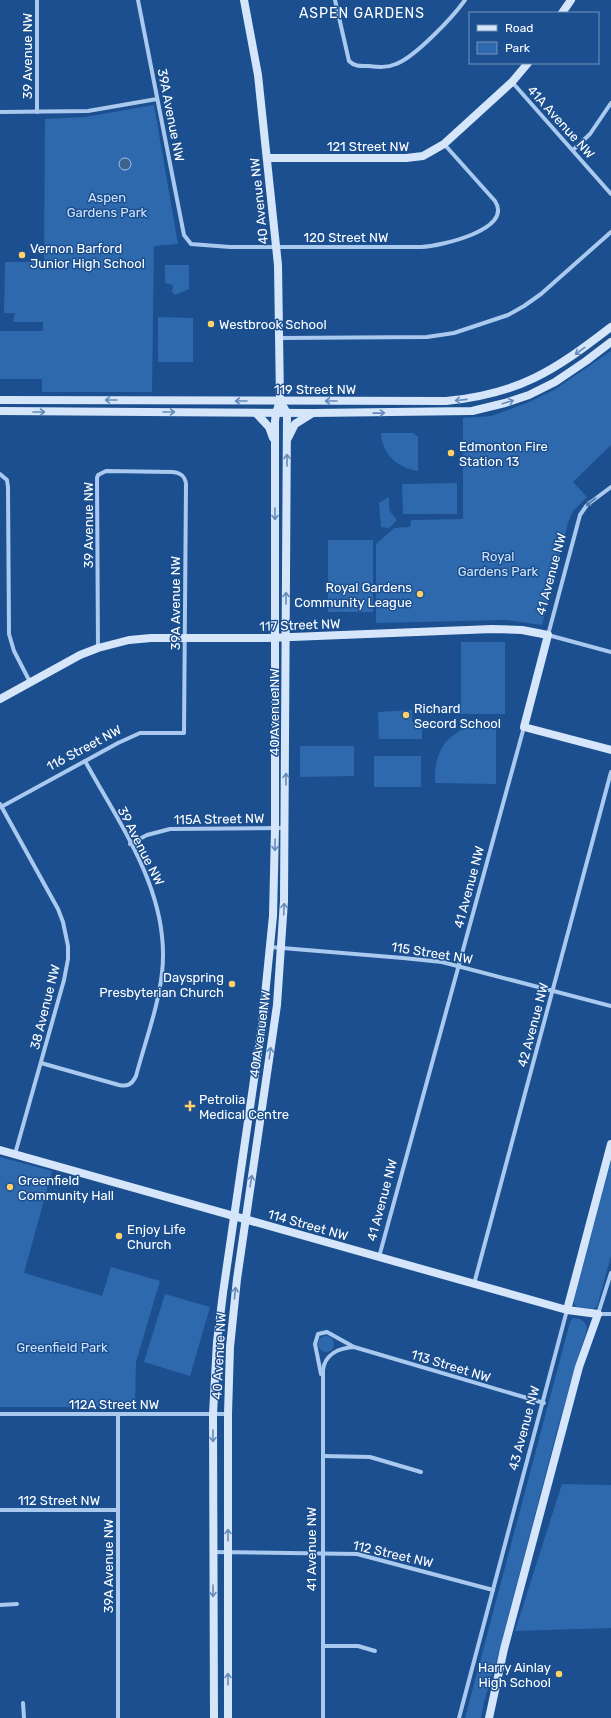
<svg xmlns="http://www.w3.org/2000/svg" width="611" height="1718" viewBox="0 0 611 1718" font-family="Rubik,sans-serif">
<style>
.green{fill:#2e69ad}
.water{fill:#3c6290;stroke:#9cc4f0}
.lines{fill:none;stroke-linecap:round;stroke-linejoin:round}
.street{stroke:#a9c9ee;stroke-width:4}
.secondary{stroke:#d6e6fa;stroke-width:8}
.oneway{stroke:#668bba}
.oneway2{stroke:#4674ac}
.poi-dot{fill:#ffd166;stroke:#1b4f8f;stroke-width:1.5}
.labels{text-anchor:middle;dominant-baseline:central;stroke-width:3;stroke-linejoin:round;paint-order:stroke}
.street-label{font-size:13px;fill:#fff;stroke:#1b4f8f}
.park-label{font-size:13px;fill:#cfe3fa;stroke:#1b4f8f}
.poi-label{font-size:13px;fill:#fff;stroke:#1b4f8f;text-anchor:start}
.neighbourhood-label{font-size:14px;letter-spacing:1px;fill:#fff;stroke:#1b4f8f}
</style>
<rect width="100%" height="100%" fill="#1b4f8f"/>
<g class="green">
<path d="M154,105L178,244L154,246L152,392H42V379H0V331H43V322H13L15,313H4L5,262H44L45,119L85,117Z"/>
<path d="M165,265H189V289L175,295L172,292L173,285L165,283Z"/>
<path d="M158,317L193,318V362H158Z"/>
<path d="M611,351V445L573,482L587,497L573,511L568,523L542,625L506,620L376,623V544L394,528L410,527L411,520L463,519V418L491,416L527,403L554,390Z"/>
<path d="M381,433H413L418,437V471C397,468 382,454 381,433Z"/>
<path d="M457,483V514H403L402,484Z"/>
<path d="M389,497V510L397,520L389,528L381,527L379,503Z"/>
<rect x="328" y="540" width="45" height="72"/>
<rect x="461" y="642" width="44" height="72"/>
<path d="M412,710V722L422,721V739H379L378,712Z"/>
<path d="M480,723H496V784L435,783C434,749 447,732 480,723Z"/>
<path d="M300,746H354V776L300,777Z"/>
<rect x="374" y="756" width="47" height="31"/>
<path d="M0,1157L52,1171L24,1273L102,1296L111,1267L160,1281L136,1362L135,1407H0Z"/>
<path d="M611,1161V1256L597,1307L593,1309L577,1307L574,1304V1300Z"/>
<path d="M165,1294L210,1307L190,1376L144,1362Z"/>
<path d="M573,1318L580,1319L584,1322L587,1327L586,1333L575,1367L556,1434L499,1652L484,1702L481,1718H465L570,1322Z"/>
<circle cx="326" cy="1344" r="8"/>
<path d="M562,1484L611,1485V1628L515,1631Z"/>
</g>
<circle class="water" cx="125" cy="164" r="6"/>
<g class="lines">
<g class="street">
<path d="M37,0V112"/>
<path d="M138,0L184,235L191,244L230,247H421C440,246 514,230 495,201L444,144"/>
<path d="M335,0L349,61C355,67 361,66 369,66C378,67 387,68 396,64C415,57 453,17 465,0"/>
<path d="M512,82L611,194"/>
<path d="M0,112L88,111L157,99"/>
<path d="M573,150L590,134L611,103"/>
<path d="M280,338L427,337L454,333L508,315L524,306L541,294L611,232"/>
<path d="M0,474L7,480L8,487L9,634L14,651L30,682"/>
<path d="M611,487L587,505L580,515L548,635L611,652"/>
<path d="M0,804L58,909L63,922L68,946V959L64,980L15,1154"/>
<path d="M1,807L118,743L140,733H184L186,484C185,476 181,473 173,472L106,471L98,475L97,478L98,648"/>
<path d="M130,844L147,835L170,829L285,828"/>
<path d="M270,947L403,958L442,962L611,1006"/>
<path d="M41,1063L119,1085C128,1087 132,1084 136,1076C145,1042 158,1008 162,973C171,894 121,827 85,761"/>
<path d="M379,1257L524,727"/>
<path d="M611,1273L598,1314H611"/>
<path d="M474,1284L611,772"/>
<path d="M321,1374L315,1344L318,1334L327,1332L354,1347"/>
<path d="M0,1414H228"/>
<path d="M118,1415V1718"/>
<path d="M323,1456L370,1457L421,1472"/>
<path d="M0,1510H118"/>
<path d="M213,1552L357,1554L493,1590"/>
<path d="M0,1605L17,1604"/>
<path d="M323,1646H358L375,1651"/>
<path d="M23,1703L24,1718"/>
<path d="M323,1718V1370C325,1354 339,1348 354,1347L544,1403"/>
<path d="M459,1718L567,1310"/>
</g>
<g class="secondary">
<path d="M562,13L571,0"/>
<path d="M267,158H406L423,156L444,144L512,82L528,63"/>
<path d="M0,400L446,401C519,394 554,371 611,327"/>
<path d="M0,411L312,413L472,411L505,403L529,395L555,382L586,361L611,342"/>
<path d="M256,413L269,427L273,438"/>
<path d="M288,438L295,424L311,414"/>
<path d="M0,699L80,655L98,648L129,640L151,638H267L492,629L522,630L548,635L524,727L611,750"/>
<path d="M0,1150L567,1310L598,1314L579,1367L504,1649L489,1718"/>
<path d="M567,1310L611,1144"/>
<path d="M214,1718L213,1414L217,1342L223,1293L262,1025L273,916L275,829V421L276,413L280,401L278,265L258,75L244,0"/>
<path d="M228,1718V1414L230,1347L237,1279L277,1005L284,901L287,413L280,401"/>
</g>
</g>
<defs><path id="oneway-shaft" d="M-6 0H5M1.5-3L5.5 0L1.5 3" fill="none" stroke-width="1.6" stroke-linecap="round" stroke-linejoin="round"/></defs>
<g class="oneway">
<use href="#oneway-shaft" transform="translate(580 351) rotate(144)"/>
<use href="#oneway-shaft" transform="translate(111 400) rotate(-180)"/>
<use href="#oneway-shaft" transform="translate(461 400) rotate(174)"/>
<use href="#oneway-shaft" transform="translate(241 401) rotate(-180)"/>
<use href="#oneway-shaft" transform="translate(331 401) rotate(180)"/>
<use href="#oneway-shaft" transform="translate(508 402) rotate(-17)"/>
<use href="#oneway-shaft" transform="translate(39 412)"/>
<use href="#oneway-shaft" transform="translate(169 412)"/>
<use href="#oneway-shaft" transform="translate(379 413) rotate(-1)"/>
<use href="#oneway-shaft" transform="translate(287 460) rotate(-90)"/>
<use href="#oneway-shaft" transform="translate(275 514) rotate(90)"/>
<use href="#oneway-shaft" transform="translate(286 598) rotate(-90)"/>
<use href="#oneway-shaft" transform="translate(286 779) rotate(-90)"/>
<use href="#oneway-shaft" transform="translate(275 845) rotate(91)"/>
<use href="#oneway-shaft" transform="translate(284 909) rotate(-87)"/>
<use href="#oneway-shaft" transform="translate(270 1053) rotate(-82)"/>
<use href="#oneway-shaft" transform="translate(251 1181) rotate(-81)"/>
<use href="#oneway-shaft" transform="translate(235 1293) rotate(-84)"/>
<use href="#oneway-shaft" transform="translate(213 1436) rotate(90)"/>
<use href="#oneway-shaft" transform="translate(228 1535) rotate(-90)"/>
<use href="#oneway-shaft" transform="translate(213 1591) rotate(90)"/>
<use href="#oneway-shaft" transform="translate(228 1679) rotate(-90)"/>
</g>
<use class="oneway2" href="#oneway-shaft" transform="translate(591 502) rotate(141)"/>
<g class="poi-dot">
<circle cx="22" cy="255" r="4"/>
<circle cx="211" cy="324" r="4"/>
<circle cx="451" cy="453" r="4"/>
<circle cx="420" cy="594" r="4"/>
<circle cx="406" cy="715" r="4"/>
<circle cx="232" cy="984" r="4"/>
<path d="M188 1100h4v4h4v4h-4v4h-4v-4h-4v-4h4z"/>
<circle cx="10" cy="1187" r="4"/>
<circle cx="119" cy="1236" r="4"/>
<circle cx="559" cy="1674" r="4"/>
</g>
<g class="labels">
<g class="street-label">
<text transform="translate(27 56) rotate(-90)">39 Avenue NW</text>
<text transform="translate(171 115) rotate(79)">39A Avenue NW</text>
<text transform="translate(561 122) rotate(48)">41A Avenue NW</text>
<text x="368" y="146">121 Street NW</text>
<text transform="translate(259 201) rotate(-96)">40 Avenue NW</text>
<text x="346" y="237">120 Street NW</text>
<text x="315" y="389">119 Street NW</text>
<text transform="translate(88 525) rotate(-90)">39 Avenue NW</text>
<text transform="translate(551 574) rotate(-75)">41 Avenue NW</text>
<text transform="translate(175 603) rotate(-90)">39A Avenue NW</text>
<text transform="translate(300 625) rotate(-2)">117 Street NW</text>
<text transform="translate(274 712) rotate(-90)">40 Avenue NW</text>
<text transform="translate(84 748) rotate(-28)">116 Street NW</text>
<text transform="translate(219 819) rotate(-1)">115A Street NW</text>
<text transform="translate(141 846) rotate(63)">39 Avenue NW</text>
<text transform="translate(469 887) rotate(-75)">41 Avenue NW</text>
<text transform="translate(432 953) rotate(9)">115 Street NW</text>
<text transform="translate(45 1007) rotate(-76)">38 Avenue NW</text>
<text transform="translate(533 1025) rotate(-75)">42 Avenue NW</text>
<text transform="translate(260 1034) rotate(-82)">40 Avenue NW</text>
<text transform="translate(382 1200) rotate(-75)">41 Avenue NW</text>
<text transform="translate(308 1225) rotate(16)">114 Street NW</text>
<text transform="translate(219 1356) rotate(-87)">40 Avenue NW</text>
<text transform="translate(451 1366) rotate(17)">113 Street NW</text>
<text x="114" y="1404">112A Street NW</text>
<text transform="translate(524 1428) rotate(-75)">43 Avenue NW</text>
<text x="59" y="1500">112 Street NW</text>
<text transform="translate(311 1549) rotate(-90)">41 Avenue NW</text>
<text transform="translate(393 1554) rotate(13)">112 Street NW</text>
<text transform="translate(108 1566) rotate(-90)">39A Avenue NW</text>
</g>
<g class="park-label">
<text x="107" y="197">Aspen<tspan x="107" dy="15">Gardens Park</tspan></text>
<text x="498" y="556">Royal<tspan x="498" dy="15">Gardens Park</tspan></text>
<text x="62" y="1347">Greenfield Park</text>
</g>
<g class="poi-label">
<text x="30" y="248">Vernon Barford<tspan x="30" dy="15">Junior High School</tspan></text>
<text x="219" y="324">Westbrook School</text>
<text x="459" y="446">Edmonton Fire<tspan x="459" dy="15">Station 13</tspan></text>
<text x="412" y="587" text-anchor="end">Royal Gardens<tspan x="412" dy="15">Community League</tspan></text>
<text x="414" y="708">Richard<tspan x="414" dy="15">Secord School</tspan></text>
<text x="224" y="977" text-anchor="end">Dayspring<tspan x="224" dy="15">Presbyterian Church</tspan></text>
<text x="199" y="1099">Petrolia<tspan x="199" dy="15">Medical Centre</tspan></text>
<text x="18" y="1180">Greenfield<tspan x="18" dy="15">Community Hall</tspan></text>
<text x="127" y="1229">Enjoy Life<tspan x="127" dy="15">Church</tspan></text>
<text x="551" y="1667" text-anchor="end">Harry Ainlay<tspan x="551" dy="15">High School</tspan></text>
</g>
<g class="neighbourhood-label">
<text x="362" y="13">ASPEN GARDENS</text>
</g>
</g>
<rect x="469" y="12" width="130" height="52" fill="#1b4f8f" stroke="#7695bc"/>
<rect x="477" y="25" width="20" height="6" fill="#d6e6fa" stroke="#7695bc"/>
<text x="505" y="32" font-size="12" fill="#ffffff">Road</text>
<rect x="477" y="42" width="20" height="12" fill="#2e69ad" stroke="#7695bc"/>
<text x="505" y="52" font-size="12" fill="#ffffff">Park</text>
</svg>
